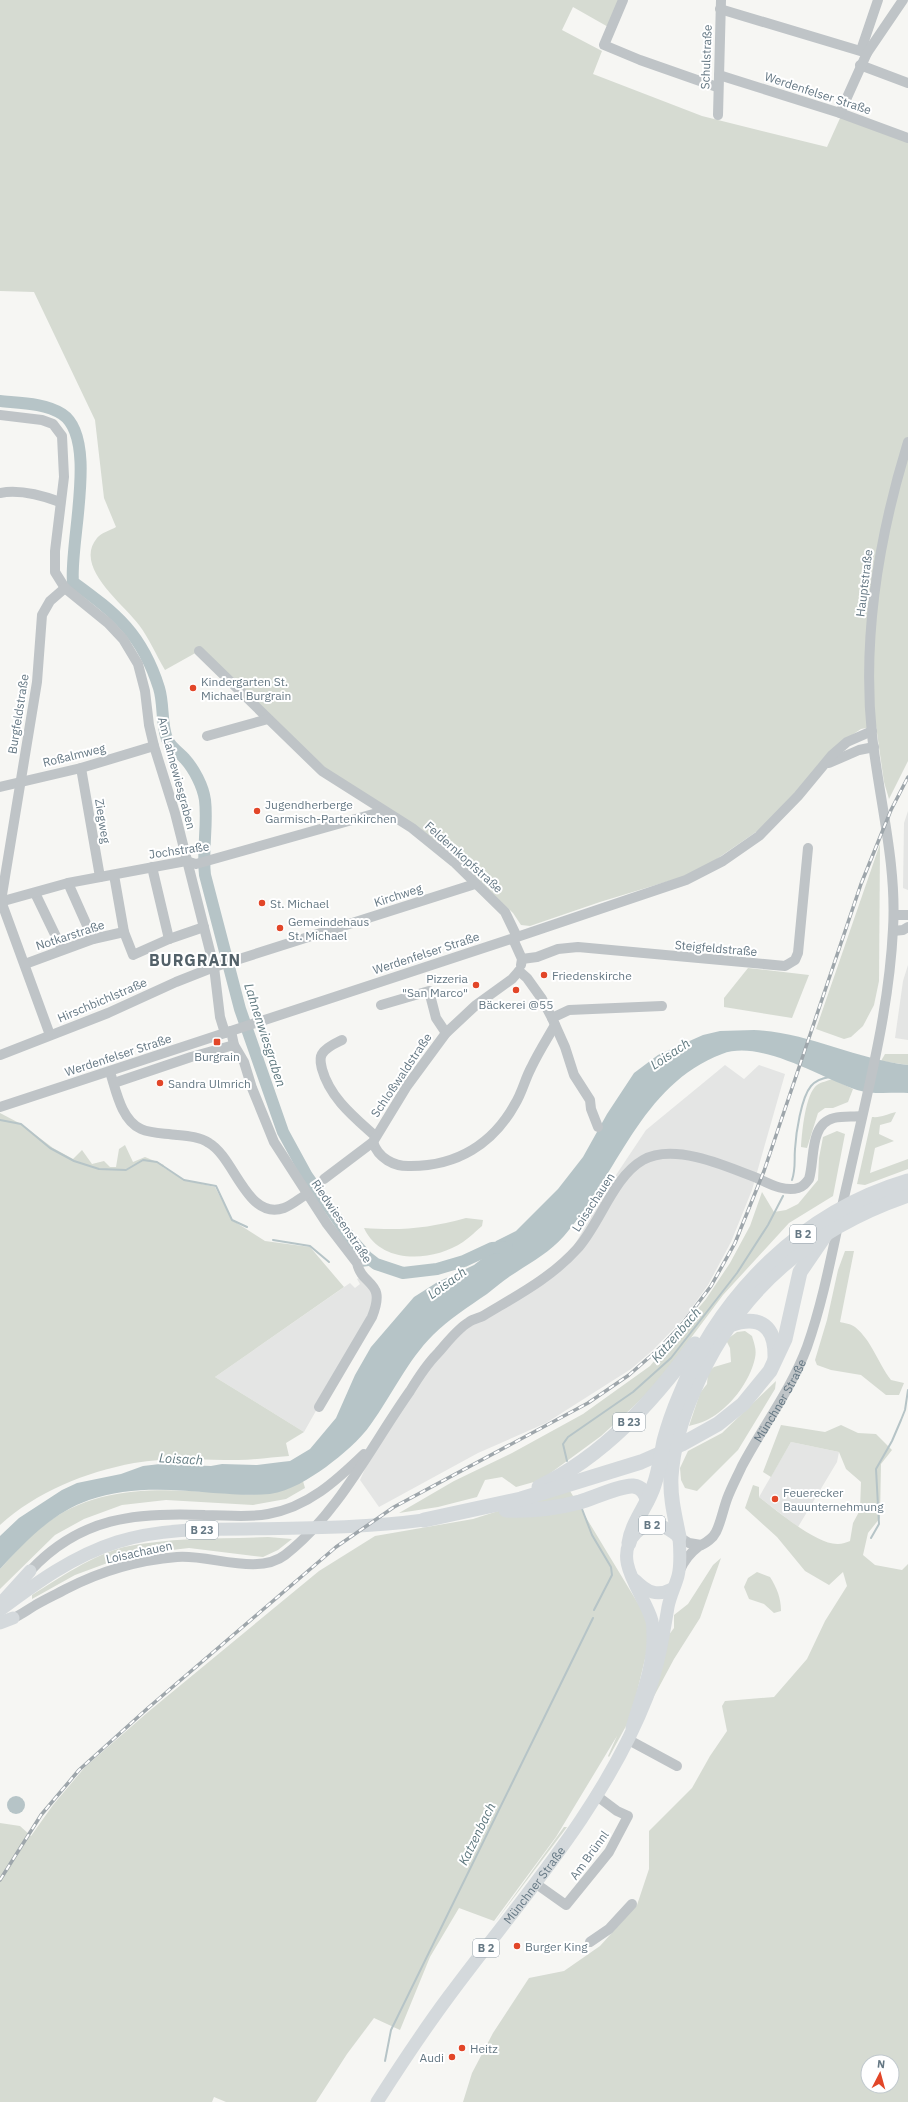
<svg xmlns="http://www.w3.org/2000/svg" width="908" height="2102" viewBox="0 0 908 2102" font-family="'IBM Plex Sans',sans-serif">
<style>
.built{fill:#e4e5e4}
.green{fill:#d6dbd2;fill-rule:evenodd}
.water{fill:#b6c4c7}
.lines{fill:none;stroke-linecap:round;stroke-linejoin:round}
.stream{stroke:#b6c4c7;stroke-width:2}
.river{stroke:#b6c4c7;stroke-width:12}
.minor{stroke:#bfc4c7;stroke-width:10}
.major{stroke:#d4d9dc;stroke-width:13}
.highway{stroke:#d4d9dc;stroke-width:15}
.rail-casing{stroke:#9ea6ab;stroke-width:3.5}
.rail{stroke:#fff;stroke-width:2;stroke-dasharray:6;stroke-linecap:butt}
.poi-dot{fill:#e24628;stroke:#fff;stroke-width:1.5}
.labels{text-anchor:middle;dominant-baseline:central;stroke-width:4;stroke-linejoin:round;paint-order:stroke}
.shield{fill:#fff;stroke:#93a0a9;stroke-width:1}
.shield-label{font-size:11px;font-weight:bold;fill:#657884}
.street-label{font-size:12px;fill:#657884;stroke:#fff}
.poi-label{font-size:12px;fill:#657884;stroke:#fff;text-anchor:start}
.water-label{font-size:13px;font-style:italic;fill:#617a80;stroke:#fff}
.district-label{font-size:16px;font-weight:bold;letter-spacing:1px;fill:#536169;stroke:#fff}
</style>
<rect width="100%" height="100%" fill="#f6f6f3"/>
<g class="built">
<path d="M908,811V890L903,888L904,823Z"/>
<path d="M908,965V1040L895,1038L903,981Z"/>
<path d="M725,1065L744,1079L759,1065L785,1074L752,1190L731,1242L708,1285L685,1317L653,1350L631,1369L546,1423L478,1453L379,1507L360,1480L369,1460L375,1440L467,1321L536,1281L571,1251L610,1184L646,1130Z"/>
<path d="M363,1275L372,1286L376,1305L304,1432L215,1377L350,1283L355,1288L360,1284L357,1279Z"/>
<path d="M791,1442L839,1452L837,1462L798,1527L759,1497Z"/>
</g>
<g class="green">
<path d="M0,0H623L610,28L573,7L562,30L602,51L593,74L702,116L827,147L841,116L908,139V761L889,799L884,782L876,726L861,729L846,739L766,825L711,863L682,877L600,902L530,926L521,925L513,913L472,874L325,768L199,651L165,670C156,655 149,638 139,625C123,603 73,567 97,538C101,533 111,530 116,527L104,498L95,420L34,292L0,291Z"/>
<path d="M880,844L879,981L874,1005L863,1026L851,1037L844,1039L816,1029Z"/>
<path d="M748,968L809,975L792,1018L724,1007V998Z"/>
<path d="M885,1054H908V1065L881,1061Z"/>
<path d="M832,1079L853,1089L848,1102L833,1108H825L818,1113L807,1148L801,1147C802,1133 805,1094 817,1085C821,1082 828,1081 832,1079Z"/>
<path d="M896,1112L891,1122L880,1125L879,1134L894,1141L875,1148L870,1173L908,1159V1169L865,1185L857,1184L872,1117C881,1118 887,1114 896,1112Z"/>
<path d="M0,1113L21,1124L53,1148L73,1159L82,1150L92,1164L104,1161L110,1167H116L119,1149L125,1145L133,1162L145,1157L164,1165L163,1167L184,1180L215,1187L232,1220L265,1241L310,1247L344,1287L215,1377L304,1432L286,1443L289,1456C272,1457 255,1460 238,1460C204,1460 167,1457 134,1463C86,1472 36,1492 0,1525Z"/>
<path d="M837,1131L845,1134L833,1196L789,1223L723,1295L658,1382L633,1407L601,1436L541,1480L516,1487L502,1477L485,1480L477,1497L438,1507L399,1513L454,1481L512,1453L583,1414L650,1366L706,1299L730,1263L750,1226L762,1192L774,1212L786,1210L798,1204L818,1180L819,1158L823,1137Z"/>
<path d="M466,1218L483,1220L482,1226C476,1231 469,1238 463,1242C433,1262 381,1265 364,1228C402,1231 429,1228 466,1218Z"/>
<path d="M845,1251H854L840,1322C844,1323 851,1324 855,1327C872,1341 878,1363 891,1380L904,1383L899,1395H886L861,1375L831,1370L817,1365L815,1360L827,1320L838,1270Z"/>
<path d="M745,1331L752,1336C754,1343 757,1350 755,1358C750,1382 729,1409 707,1420C701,1423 695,1424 689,1426L700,1393L707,1384L708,1372L714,1367L731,1362L730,1348L726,1340L737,1332Z"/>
<path d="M776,1381L775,1389L738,1450L697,1491L685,1488L681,1480L680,1468L688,1451L722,1433Z"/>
<path d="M781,1425L825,1432L841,1425L858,1433L876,1434L892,1450L881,1464L880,1518L868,1533L863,1555L875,1565L902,1570L908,1564V2102H463L472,2073L493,2033L529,1978L564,1971L600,1946L637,1905L649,1869V1831L692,1788L710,1756L727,1731L722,1706L725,1701L774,1697L807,1659L825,1621L847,1586L843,1572L829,1585L805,1571L777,1537L745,1508L753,1485L759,1487V1497C776,1510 817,1545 838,1544C842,1544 847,1542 850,1541L853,1523L860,1510L861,1482L846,1469L839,1452L791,1442L771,1477L763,1472ZM868,2062H892V2086H868Z"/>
<path d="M303,1481L305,1488L286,1499L253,1505L166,1500L122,1505L84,1519L55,1535L0,1589V1569C13,1555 27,1538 43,1526C91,1487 152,1488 211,1492C244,1495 273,1498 303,1481Z"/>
<path d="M564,1481L645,1615L650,1638L631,1717L609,1757L608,1756L617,1736L556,1837L494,1921L459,1908L430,1957L400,2030L374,2018L347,2054L316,2102H226L214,2097L212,2102H0V1823L20,1826L31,1836L53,1805L85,1767L148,1712L319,1571L375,1536L473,1519L514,1506Z"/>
<path d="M268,1537L292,1539L278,1550L263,1557L189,1548L146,1553L121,1558L75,1575L32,1599V1595C59,1578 93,1555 124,1547C171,1537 220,1539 268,1537Z"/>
<path d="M721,1558L700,1618L674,1659L652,1700L668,1636L674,1628V1615L688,1604L713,1565Z"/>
<path d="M757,1572L770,1577C777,1588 781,1598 781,1611L774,1613L764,1604L749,1599L744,1587L748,1578Z"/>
<path d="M564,1827H567L493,1925Z"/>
</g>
<g class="water">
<path d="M754,1030C807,1032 855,1059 908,1065V1093C892,1092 873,1095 857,1090C821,1078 761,1039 722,1054C640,1085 618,1175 564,1236C550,1252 533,1261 515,1273C505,1279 496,1287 487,1294C468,1307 449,1319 433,1335C407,1361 392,1395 371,1424C360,1440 342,1455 326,1467C309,1479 290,1491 270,1494C251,1496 232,1494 213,1493C172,1489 128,1486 89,1500C52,1513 26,1541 0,1569V1536L19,1518L62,1490L77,1483L121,1474L143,1466L160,1464L211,1466L222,1464L257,1465L281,1462L290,1461L310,1449L336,1418L355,1375L371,1347L414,1297L436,1283L474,1265L488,1254L496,1241L516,1231L558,1189L583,1157L607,1114L634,1073L658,1055L703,1035L720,1031Z"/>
<circle cx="16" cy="1805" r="9"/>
</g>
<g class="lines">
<g class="stream">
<path d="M0,1120L21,1124L50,1148L74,1161L99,1169L126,1170L143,1160L157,1162L184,1180L216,1186L232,1220L247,1227"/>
<path d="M792,1180C796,1168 794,1161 795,1149C796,1133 801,1098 811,1086C816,1080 823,1078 830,1077"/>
<path d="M273,1240L310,1246L329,1262"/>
<path d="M361,1266L376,1264"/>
<path d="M567,1461L563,1444L568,1437L633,1392L671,1358L737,1273L768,1225L783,1196"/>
<path d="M582,1509L592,1535L611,1567L612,1575L594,1610"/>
<path d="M871,1538L879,1524L876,1469L892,1441L901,1420L905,1410L908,1390"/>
<path d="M385,2061L391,2030L593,1618"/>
</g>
<path class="river" d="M0,401C20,403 45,403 62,414C99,438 69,544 73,582C117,614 142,634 159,688C164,704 161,723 167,739C171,748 179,752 185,759C194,769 203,786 205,800C208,825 202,850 205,875L240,1009L283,1132L307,1176L351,1239L367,1257L376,1264L403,1273L437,1269L464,1261L492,1248L507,1247"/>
<g class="minor">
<path d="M623,0L604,45L640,60L717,87"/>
<path d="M720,9L867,53"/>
<path d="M861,50L878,0"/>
<path d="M860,65L908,83"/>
<path d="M719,75L840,113L908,138"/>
<path d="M840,113L867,53L903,0"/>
<path d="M718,115L721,0"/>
<path d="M0,415L42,420L53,424L62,436L64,477L55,551V572L65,588L108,623L123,639L138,664L145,691L149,725L154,746L175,813L214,967L220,1017L225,1033"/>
<path d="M0,493C20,489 41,495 60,502"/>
<path d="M199,651L322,771L412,828L454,862L505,912L517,937"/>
<path d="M207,736L268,719"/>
<path d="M829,763L859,750L874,747"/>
<path d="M81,768L100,877"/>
<path d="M0,787L81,768L154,746"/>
<path d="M152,867L169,939"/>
<path d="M114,875L124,932"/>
<path d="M68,883L93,939"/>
<path d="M35,893L62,949"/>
<path d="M0,902L68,883L186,861L196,864L384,811"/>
<path d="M894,915H908"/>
<path d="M893,931L903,930L908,927"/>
<path d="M513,939L522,959L521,965"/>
<path d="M522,959L537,957L558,949L578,947L785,966L795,960L798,953L808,848"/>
<path d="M25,964L93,939L124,932L133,955L169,939L204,927"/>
<path d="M519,971L527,978L542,999L552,1018L565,1047L574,1075L590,1100L591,1109L598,1127"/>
<path d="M381,1005L429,991L436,1018L446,1033"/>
<path d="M552,1018L569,1010L662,1006"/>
<path d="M231,1031L234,1045L244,1062L252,1088L274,1142L327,1224L357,1263C362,1287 387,1280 372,1317L319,1407"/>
<path d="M50,1035L1,901L37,682L42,615L50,601L65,588"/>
<path d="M342,1040C336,1043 326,1047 322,1054C319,1059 321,1064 322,1069C330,1098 354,1117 375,1136"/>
<path d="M0,1055L108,1013L176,982L214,967L475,884"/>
<path d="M110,1072C116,1090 121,1120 141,1129C152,1134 165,1133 177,1135C188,1136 200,1137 209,1143C235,1158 247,1221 284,1208C292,1205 300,1198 307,1194"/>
<path d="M114,1083L191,1057L234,1045"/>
<path d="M0,1107L517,937L686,880L723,861L759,836L798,796L832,755L847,742L872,731"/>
<path d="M373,1142C378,1158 394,1167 411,1166C457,1166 493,1144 515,1104C522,1093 525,1079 531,1068C538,1053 547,1039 555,1025"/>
<path d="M324,1179L373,1142L407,1086L446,1033L476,1005L512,979L519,971"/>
<path d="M679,1537L689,1543L701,1545"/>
<path id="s1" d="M680,1570C684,1561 690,1553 698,1547C705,1543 712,1540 716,1532C721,1522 723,1510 727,1499C731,1488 737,1477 742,1466C763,1426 791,1390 807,1347C826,1293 835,1235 848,1180C866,1097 889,1014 893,929C897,864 879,799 872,735C862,637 879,536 908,442"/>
<path d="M30,1571C80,1517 136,1512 205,1515C226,1515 248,1518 268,1514C308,1507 336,1481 364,1454"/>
<path d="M13,1618C21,1615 27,1610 34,1606C44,1600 55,1595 66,1589C99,1572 139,1560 177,1557C209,1554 258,1576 285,1555C339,1513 371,1446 410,1391C418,1378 426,1365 437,1354C446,1344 457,1329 469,1322C473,1319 479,1318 483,1316C516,1296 551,1278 577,1249C600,1224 613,1177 643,1160C674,1142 729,1167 759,1179C770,1184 785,1192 798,1188C803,1187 806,1183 809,1179C815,1160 809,1124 834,1118C843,1116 853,1117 862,1116"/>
<path d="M627,1739L677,1766"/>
<path d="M535,1883L566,1905L609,1852L628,1816L617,1811L597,1796"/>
<path d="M590,1942L609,1929L632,1904"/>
</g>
<g class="major">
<path d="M635,1580C647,1592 657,1597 672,1589"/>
<path d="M3,1601L30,1571"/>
<path d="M0,1610C36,1583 73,1556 117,1542C158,1529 203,1529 246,1529C306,1528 365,1528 424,1520"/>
<path d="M0,1623L13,1618"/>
<path id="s2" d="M377,2102C400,2066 423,2031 449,1996C520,1900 603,1809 647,1697C658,1668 663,1637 668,1607C670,1596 675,1587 678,1576C681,1564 680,1550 679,1537C673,1532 666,1527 658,1525C649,1524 642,1527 636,1533C610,1560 645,1594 652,1621C653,1626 653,1633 653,1639C653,1669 640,1700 632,1728"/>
</g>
<g class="highway">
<path d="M730,1325C761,1314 776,1327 775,1359"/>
<path d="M539,1487C604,1456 653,1401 695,1344"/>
<path d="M506,1510C529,1511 557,1508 580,1502C593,1498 622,1485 633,1486C642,1487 646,1493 647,1501"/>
<path d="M424,1520L521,1499L641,1462L682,1444L718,1424L743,1404L770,1371L785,1339L800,1272L828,1231"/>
<path d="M679,1537C675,1517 670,1498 671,1477C673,1447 682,1417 694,1390C735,1292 809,1229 908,1195"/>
<path d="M629,1543C632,1522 648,1505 654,1485C659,1471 661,1456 664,1441C668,1426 674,1409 680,1395C720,1294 803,1212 908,1181"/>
</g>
<g class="rail-casing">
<path id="rail" d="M0,1880L41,1815L79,1770L148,1708L336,1547L394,1507L588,1403L629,1375L661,1347L683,1323L711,1286L735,1243L764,1171L861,884L891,810L908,777"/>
</g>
<use href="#rail" class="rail"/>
</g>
<g class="poi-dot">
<circle cx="193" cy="688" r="4"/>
<circle cx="257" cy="811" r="4"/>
<circle cx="262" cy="903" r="4"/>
<circle cx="280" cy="928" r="4"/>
<circle cx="544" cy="975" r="4"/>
<circle cx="476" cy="985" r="4"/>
<circle cx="516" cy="990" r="4"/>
<rect x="213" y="1038" width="8" height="8" rx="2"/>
<circle cx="160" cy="1083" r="4"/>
<circle cx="775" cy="1499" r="4"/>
<circle cx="517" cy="1946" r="4"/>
<circle cx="462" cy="2048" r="4"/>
<circle cx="452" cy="2057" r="4"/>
</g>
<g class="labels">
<g class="shield">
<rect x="790" y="1225" width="26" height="18" rx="3"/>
<rect x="613" y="1413" width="32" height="18" rx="3"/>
<rect x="639" y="1516" width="26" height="18" rx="3"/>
<rect x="186" y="1521" width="32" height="18" rx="3"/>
<rect x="473" y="1939" width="26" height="18" rx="3"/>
</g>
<g class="shield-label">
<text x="803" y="1234">B 2</text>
<text x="629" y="1422">B 23</text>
<text x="652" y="1525">B 2</text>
<text x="202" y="1530">B 23</text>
<text x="486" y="1948">B 2</text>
</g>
<g class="street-label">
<text transform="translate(706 57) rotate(-88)">Schulstraße</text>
<text transform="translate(818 93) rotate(18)">Werdenfelser Straße</text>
<text transform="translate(864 583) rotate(-83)">Hauptstraße</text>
<text transform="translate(18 714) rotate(-81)">Burgfeldstraße</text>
<text transform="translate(74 755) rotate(-14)">Roßalmweg</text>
<text transform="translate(177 773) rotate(75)">Am Lahnewiesgraben</text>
<text transform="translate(103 821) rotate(81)">Ziegweg</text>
<text transform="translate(179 850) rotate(-8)">Jochstraße</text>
<text transform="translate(464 857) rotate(42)">Feldernkopfstraße</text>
<text transform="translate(398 895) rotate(-18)">Kirchweg</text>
<text transform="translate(70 935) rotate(-18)">Notkarstraße</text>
<text transform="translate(716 948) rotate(5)">Steigfeldstraße</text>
<text transform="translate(426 953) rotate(-18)">Werdenfelser Straße</text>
<text transform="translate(102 1000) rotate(-23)">Hirschbichlstraße</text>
<text transform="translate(118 1055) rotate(-18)">Werdenfelser Straße</text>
<text transform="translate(401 1075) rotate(-56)">Schloßwaldstraße</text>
<text transform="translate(593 1202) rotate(-57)">Loisachauen</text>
<text transform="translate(342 1221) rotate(56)">Riedwiesenstraße</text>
<text stroke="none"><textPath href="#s1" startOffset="200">Münchner Straße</textPath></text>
<text transform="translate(139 1552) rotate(-12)">Loisachauen</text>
<text transform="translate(589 1855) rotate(-54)">Am Brünnl</text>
<text stroke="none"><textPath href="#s2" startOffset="268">Münchner Straße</textPath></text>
</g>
<g class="poi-label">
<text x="201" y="681">Kindergarten St.<tspan x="201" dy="14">Michael Burgrain</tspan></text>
<text x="265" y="804">Jugendherberge<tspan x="265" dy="14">Garmisch-Partenkirchen</tspan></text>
<text x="270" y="903">St. Michael</text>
<text x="288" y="921">Gemeindehaus<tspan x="288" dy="14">St. Michael</tspan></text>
<text x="552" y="975">Friedenskirche</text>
<text x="468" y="978" text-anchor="end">Pizzeria<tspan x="468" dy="14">"San Marco"</tspan></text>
<text x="516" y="1004" text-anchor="middle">Bäckerei @55</text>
<text x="217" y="1056" text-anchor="middle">Burgrain</text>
<text x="168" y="1083">Sandra Ulmrich</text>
<text x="783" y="1492">Feuerecker<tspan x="783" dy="14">Bauunternehmung</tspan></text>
<text x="525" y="1946">Burger King</text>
<text x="470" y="2048">Heitz</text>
<text x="444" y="2057" text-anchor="end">Audi</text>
</g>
<g class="water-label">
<text transform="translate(265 1035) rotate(72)">Lahnenwiesgraben</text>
<text transform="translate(670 1054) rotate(-34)">Loisach</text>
<text transform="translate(447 1283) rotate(-36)">Loisach</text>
<text transform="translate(676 1335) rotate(-49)">Katzenbach</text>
<text transform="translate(181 1459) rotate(3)">Loisach</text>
<text transform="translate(477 1834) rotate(-64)">Katzenbach</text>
</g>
<g class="district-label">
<text x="195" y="960">BURGRAIN</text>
</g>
</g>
<g transform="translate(880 2074) rotate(6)"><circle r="19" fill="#ffffff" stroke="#c1c9ce"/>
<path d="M0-3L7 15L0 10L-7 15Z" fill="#e24628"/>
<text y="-6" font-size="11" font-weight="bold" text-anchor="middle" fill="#657884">N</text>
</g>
</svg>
